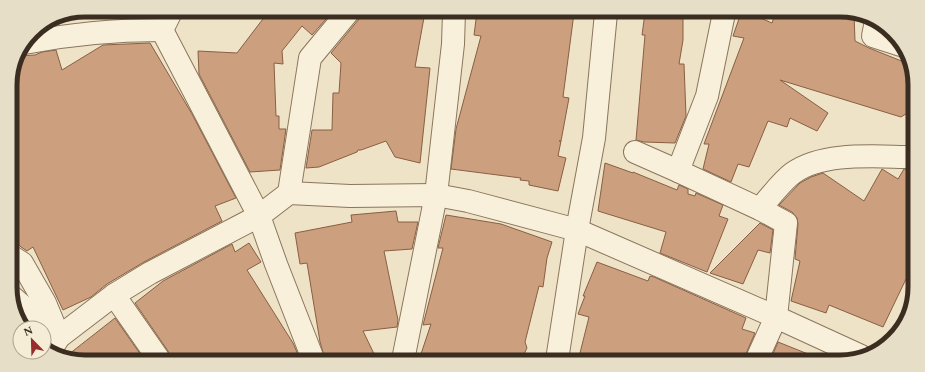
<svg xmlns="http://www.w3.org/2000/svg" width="925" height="372" viewBox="0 0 925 372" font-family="Spectral,serif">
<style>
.building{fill:#cc9f7e;stroke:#895f43}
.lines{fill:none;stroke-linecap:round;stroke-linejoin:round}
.minor-casing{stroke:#8a755d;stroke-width:24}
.minor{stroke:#f9f0db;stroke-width:22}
.rim{fill:none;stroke:#3b2d20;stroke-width:5}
</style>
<rect width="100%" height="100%" fill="#eee3c7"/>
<g class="building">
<path d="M269,11H333L312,35L302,26L282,51L283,64L274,63L276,116H279V129H286L280,170L250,172L199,74L198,51L237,53Z"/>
<path d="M361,11L425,12L415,67L430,68L420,163L395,157L386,141L361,150H358L357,152L319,167L306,168L312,130H332L333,93H339L341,63L331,53L359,19Z"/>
<path d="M477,12L574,13L563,97L569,98L561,141H559H561L558,156L566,158L558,191L529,185V181L520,180L521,178L451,169L456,129L481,36L474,35Z"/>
<path d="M645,13H672L683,15V40L679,64H684L686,116L675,143L644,142L636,140L645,35H642Z"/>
<path d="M741,13H749L772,23L775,14H854L855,41L869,48L909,64L914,75V109L901,117L780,80L828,113L817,131L790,118L787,127L768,121L749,167L738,164L731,182L703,169L709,144H704L744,38L733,36Z"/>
<path d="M150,43L192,114L236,198L215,206L222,221L144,262L107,284L91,297L63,310L33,247L27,251L21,247L11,236L10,79L17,56L35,55L42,52L56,50L62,70L103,45Z"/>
<path d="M605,163L633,173V172L677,190L679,185L688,189V194L695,196L696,193L723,205L719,216L728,219L707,272L660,253L666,232L598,211Z"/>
<path d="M882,169L898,179L904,169H913L911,281L906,279L883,327L829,305L826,313L791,301L800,261L795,259L798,224L797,218L792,212L779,205L800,183L811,177L823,173L864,201Z"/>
<path d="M396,211L398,222H418L412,249L384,251L398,320L397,327L363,331L377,360L325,359L320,342L307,263L300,264L295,233L352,222L351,215Z"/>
<path d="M446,215L501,224L552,242L547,258L543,287L539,286L525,342L527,348L521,360H419L431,324L423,325L443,248H438Z"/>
<path d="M760,223L773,230L770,253L758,250L743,284L710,273Z"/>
<path d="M249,243L261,262L247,270L293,343L300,359H170L168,351L135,303L163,281L232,244L235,252Z"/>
<path d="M597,262L648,281L650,276L654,277L746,318L742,329L755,333L745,356L744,361H578L589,317L578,314L585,296H583Z"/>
<path d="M115,318L143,358H64Z"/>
<path d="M778,342L823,360L822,362L770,361Z"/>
</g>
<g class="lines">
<g class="minor-casing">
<g id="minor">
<path d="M724,13L707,96L678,171L760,209L786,223L776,317L756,361"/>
<path d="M876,21L873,36L901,45"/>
<path d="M162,30L259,216L276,264L313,359"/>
<path d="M162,30L172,10"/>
<path d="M24,43C70,34 116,30 162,30"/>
<path d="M635,152L678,171"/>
<path d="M289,193L310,58L349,11"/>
<path d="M760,209C769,198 782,181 793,173C824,151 877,157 913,157"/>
<path d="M11,256L22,263L45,303L59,337"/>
<path d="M114,295L158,358"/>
<path d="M11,296L56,335"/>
<path d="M50,351L59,337L114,295L150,273L259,216L289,193L350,196L436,195L468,201L577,230L776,317L861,356"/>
<path d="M403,360L436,195L453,44L454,12"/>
<path d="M557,360L577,230L594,138L606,13"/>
</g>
</g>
<use href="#minor" class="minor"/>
</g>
<path d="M0 0H925V372H0ZM85 17H840A68 68 0 0 1 908 85V287A68 68 0 0 1 840 355H85A68 68 0 0 1 17 287V85A68 68 0 0 1 85 17Z" fill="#e7dec8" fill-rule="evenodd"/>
<path class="rim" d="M85 17H840A68 68 0 0 1 908 85V287A68 68 0 0 1 840 355H85A68 68 0 0 1 17 287V85A68 68 0 0 1 85 17Z"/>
<g transform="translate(32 340) rotate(337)"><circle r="19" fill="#f6edd7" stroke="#aba08e"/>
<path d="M0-3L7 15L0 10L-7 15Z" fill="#992d2d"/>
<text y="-6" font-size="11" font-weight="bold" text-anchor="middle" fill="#3b2d20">N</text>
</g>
</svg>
